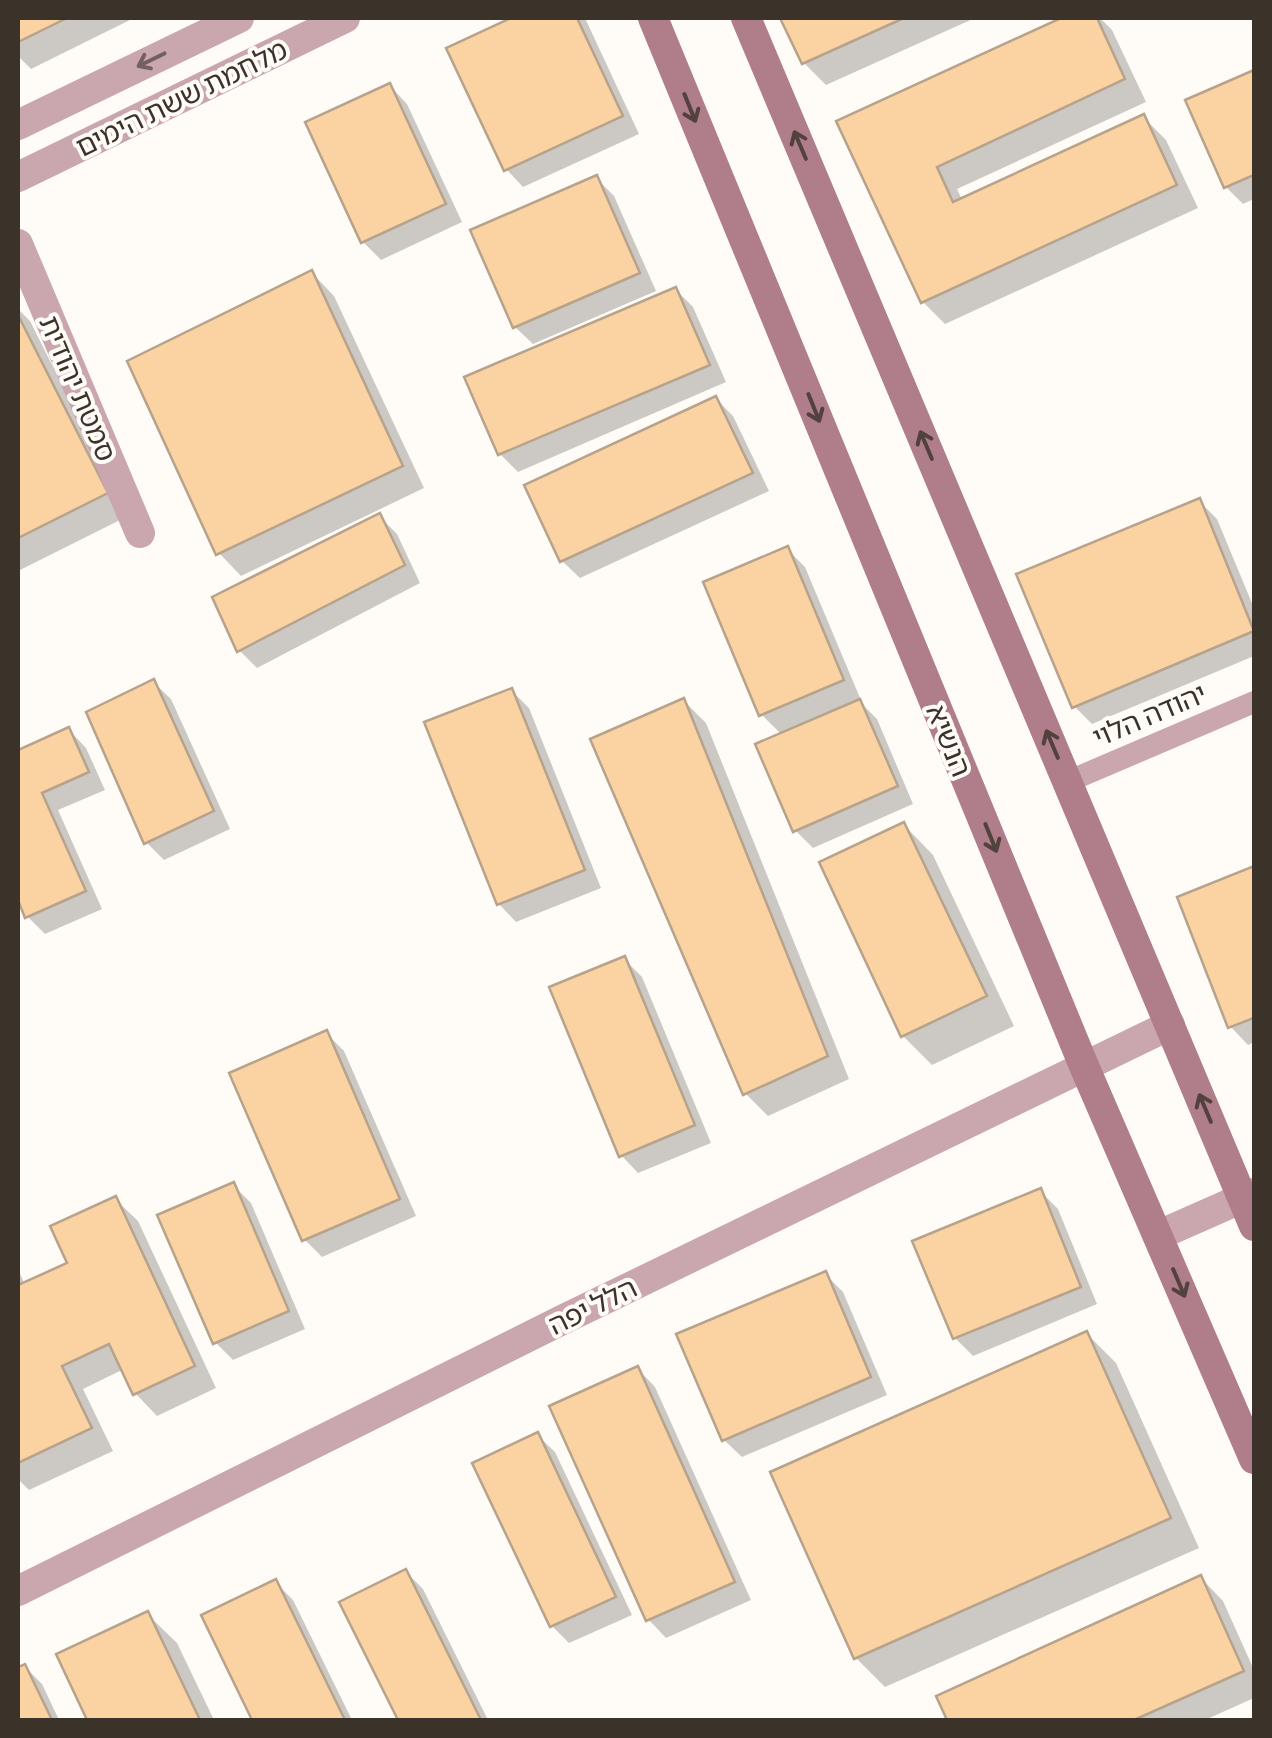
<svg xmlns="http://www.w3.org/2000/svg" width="1272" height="1738" viewBox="0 0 1272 1738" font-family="Barlow,'Noto Sans Hebrew',sans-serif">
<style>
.shadow{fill:#0003}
.building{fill:#fbd3a2;stroke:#b7a38c;stroke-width:2.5}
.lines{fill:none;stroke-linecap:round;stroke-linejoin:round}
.lane{stroke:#caa6af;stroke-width:22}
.street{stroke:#caa6af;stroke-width:30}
.secondary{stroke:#b07d8b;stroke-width:30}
.oneway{stroke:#74615f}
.oneway2{stroke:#52423d}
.labels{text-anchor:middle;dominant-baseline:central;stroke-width:8;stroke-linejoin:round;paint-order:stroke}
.street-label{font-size:28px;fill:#3b3329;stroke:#fffbf6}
</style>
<rect width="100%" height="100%" fill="#fffbf6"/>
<g class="shadow">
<path d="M18,18H134L31,69L18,56Z"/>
<path d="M517,18H585L639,134L523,187L506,169L449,49Z"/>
<path d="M783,18H975L826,85L804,63Z"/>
<path d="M1067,18H1100L1112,30L1146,102L957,189L962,200L1143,117L1166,140L1198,208L945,324L923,302L839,122Z"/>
<path d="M1254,72V199L1243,204L1226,187L1188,101Z"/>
<path d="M390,86L407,104L462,222L381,260L363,242Z"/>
<path d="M596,178L614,196L656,291L533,344L515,327Z"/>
<path d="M312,273L334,296L424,488L241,576L219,553Z"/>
<path d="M676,290L693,307L726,382L518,472L500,454Z"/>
<path d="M18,309L30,321L128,516L18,571Z"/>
<path d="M716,399L733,416L769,491L580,578L562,561Z"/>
<path d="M1199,501L1217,519L1254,608V656L1092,724L1074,706Z"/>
<path d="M379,516L397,534L420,583L257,668L239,650Z"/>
<path d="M787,549L805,567L860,698L857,699L877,719L913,804L813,848L795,830L782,735L761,714Z"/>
<path d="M153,682L171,699L230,829L164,860L146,842Z"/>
<path d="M511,690L529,708L601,888L516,922L499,904Z"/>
<path d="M684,701L706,723L849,1079L768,1116L745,1093Z"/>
<path d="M69,730L86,748L105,790L58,810L102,909L45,934L27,916L18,894V753Z"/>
<path d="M904,825L933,855L1014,1026L932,1065L903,1036Z"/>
<path d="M1254,868V1042L1248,1045L1231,1027L1180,898Z"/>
<path d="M624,959L642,977L711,1143L638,1173L621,1155Z"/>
<path d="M326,1033L344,1051L416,1216L322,1257L304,1239Z"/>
<path d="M233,1185L251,1203L305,1329L233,1360L215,1342Z"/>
<path d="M1040,1191L1058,1209L1097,1304L973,1356L955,1338Z"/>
<path d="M115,1199L138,1221L216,1388L157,1416L135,1393L124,1369L83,1389L113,1451L29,1490L18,1479V1269L25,1285L71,1264Z"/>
<path d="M825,1274L843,1292L887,1395L742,1457L724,1440Z"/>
<path d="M1087,1334L1116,1363L1199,1548L885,1687L856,1658Z"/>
<path d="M638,1369L655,1387L751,1600L666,1638L649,1620L553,1407Z"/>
<path d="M537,1435L555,1452L632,1615L569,1643L552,1626Z"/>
<path d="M406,1572L423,1589L488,1720H400L343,1603Z"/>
<path d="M1201,1578L1223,1601L1254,1670V1698L1205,1720H949L939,1697Z"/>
<path d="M275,1582L293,1600L352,1720H255L205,1617Z"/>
<path d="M147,1614L177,1643L214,1720H90L59,1655Z"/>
<path d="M25,1667L42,1684L59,1720H18V1670Z"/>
</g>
<g class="building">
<path d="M18,18H67L18,42Z"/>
<path d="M511,18H577L623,116L504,171L446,48Z"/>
<path d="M780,18H904L802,64Z"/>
<path d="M1061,18H1097L1125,79L937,167L953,202L1144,114L1177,185L921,303L836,121Z"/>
<path d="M1254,70V175L1224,188L1185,100Z"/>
<path d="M390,83L446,204L361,243L305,122Z"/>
<path d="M597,175L640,273L513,328L470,230Z"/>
<path d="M312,270L403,466L216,555L127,361Z"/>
<path d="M676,287L710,365L498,455L464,377Z"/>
<path d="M18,315L108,493L18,538Z"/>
<path d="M716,396L753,473L560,562L524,485Z"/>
<path d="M1200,498L1254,631L1072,708L1016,574Z"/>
<path d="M380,513L405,565L237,652L212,597Z"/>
<path d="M788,546L844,680L759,716L703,582Z"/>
<path d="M154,679L214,811L144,844L86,712Z"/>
<path d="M512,688L585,870L497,905L424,722Z"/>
<path d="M684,698L828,1056L743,1095L590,739Z"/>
<path d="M860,699L898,786L793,832L755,744Z"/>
<path d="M69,727L89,772L42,793L86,891L25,918L18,900V750Z"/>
<path d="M904,822L987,996L901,1037L819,862Z"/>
<path d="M1254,866V1018L1228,1028L1177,897Z"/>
<path d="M625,956L695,1125L619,1157L549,987Z"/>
<path d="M327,1030L400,1199L302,1241L229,1073Z"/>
<path d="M234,1182L289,1311L213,1344L157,1215Z"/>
<path d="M1041,1188L1081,1287L953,1339L912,1241Z"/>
<path d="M116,1196L195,1366L133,1395L109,1344L62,1366L92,1428L18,1463V1285L67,1263L50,1226Z"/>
<path d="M826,1271L871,1377L722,1441L676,1334Z"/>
<path d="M1087,1331L1171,1518L854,1659L770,1472Z"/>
<path d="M638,1366L735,1582L646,1621L549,1406Z"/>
<path d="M538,1432L616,1597L550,1627L472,1463Z"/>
<path d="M406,1569L481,1720H398L339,1602Z"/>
<path d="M1201,1575L1244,1671L1134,1720H947L936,1696Z"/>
<path d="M276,1579L345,1720H252L201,1615Z"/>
<path d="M148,1611L200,1720H87L56,1654Z"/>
<path d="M25,1664L52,1720H18V1667Z"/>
</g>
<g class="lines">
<path class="lane" d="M1067,782L1254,702"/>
<g class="street">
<path d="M18,125L239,18"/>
<path d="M18,177L345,18"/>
<path d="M18,244L140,533"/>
<path d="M1159,1235L1254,1193"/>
<path d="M18,1591L560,1321L1170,1025"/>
</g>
<g class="secondary">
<path d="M653,18L1084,1066L1254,1459"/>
<path d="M746,18L1254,1226"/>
</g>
</g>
<defs><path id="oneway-shaft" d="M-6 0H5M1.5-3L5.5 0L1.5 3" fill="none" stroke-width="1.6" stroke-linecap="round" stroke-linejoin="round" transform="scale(2.5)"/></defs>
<use class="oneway" href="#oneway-shaft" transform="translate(151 60) rotate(154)"/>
<g class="oneway2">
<use href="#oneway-shaft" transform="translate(690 108) rotate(68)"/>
<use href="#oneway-shaft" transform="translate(800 145) rotate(-113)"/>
<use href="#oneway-shaft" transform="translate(814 408) rotate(68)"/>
<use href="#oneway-shaft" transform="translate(926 445) rotate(-113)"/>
<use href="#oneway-shaft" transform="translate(1052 744) rotate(-113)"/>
<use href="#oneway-shaft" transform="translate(991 838) rotate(68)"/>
<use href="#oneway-shaft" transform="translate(1205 1108) rotate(-113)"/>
<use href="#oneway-shaft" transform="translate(1179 1283) rotate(67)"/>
</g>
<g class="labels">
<g class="street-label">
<text transform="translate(181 97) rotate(-26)">מלחמת ששת הימים</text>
<text transform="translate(79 388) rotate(67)">סמטת יהודית</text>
<text transform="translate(1149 714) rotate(-23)">יהודה הלוי</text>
<text transform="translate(950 740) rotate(68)">הנשיא</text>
<text transform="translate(592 1305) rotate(-26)">הלל יפה</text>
</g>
</g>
<rect width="1272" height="1738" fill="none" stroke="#3b3329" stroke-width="40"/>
</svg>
